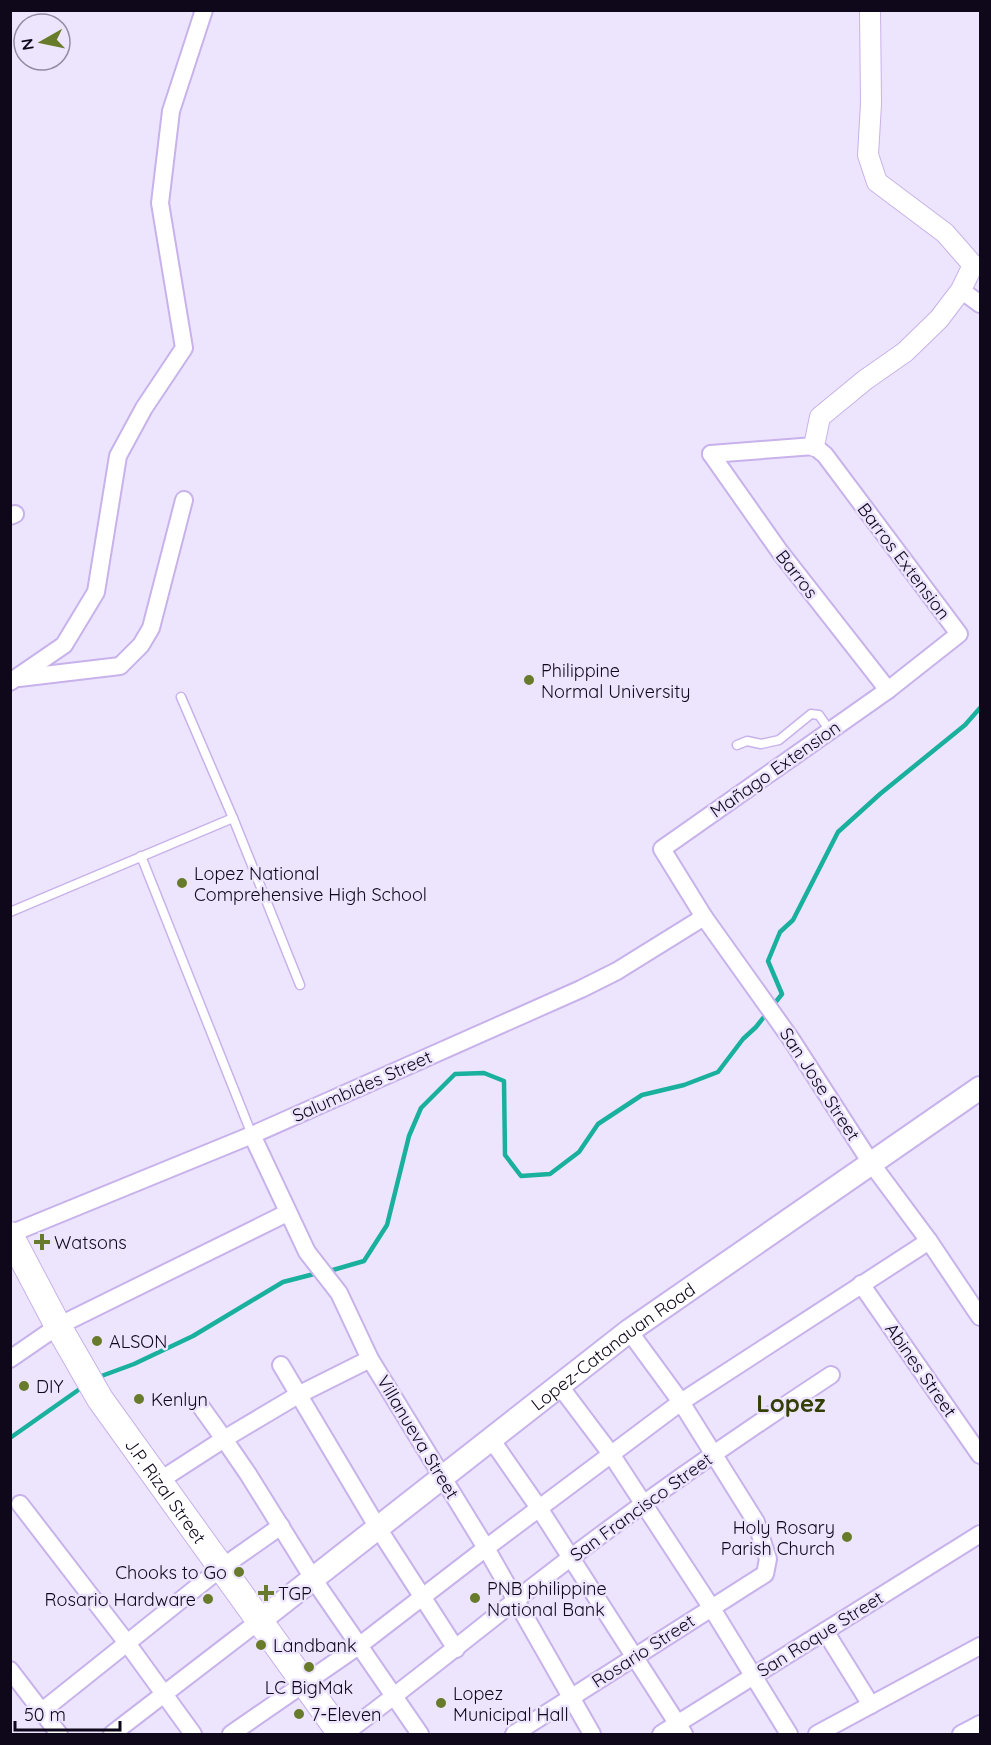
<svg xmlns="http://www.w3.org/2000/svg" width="991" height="1745" viewBox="0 0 991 1745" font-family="Quicksand,sans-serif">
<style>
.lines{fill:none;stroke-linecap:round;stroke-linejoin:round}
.stream{stroke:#19b09e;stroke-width:4.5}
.service-casing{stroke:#c7b2eb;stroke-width:11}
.minor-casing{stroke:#c7b2eb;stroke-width:20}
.tertiary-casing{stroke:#c7b2eb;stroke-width:22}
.secondary-casing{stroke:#c7b2eb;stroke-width:26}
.primary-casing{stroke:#c7b2eb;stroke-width:28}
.service{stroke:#fff;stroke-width:8}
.minor{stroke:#fff;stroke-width:16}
.tertiary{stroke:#fff;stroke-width:20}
.secondary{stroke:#fff;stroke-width:22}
.primary{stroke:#fff;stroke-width:26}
.poi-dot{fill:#677b2b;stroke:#ede5fd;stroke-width:2}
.labels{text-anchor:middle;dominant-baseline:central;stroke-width:5;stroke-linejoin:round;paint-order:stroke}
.street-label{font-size:18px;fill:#0f071a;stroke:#ede5fd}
.poi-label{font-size:18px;fill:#0f071a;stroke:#ede5fd;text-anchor:start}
.district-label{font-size:24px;font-weight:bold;fill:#333f04;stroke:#ede5fd}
</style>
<rect width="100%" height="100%" fill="#ede5fd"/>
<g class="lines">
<g class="stream">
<path d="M333,1270L364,1261L387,1225L409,1136L421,1108L455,1074L484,1073L504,1081L505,1155L521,1176L550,1174L579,1152L598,1124L642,1095L684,1085L718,1072L743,1039L756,1027L782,994L768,961L780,932L793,920L838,832L880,794L965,725L980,708"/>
<path d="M96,1378L134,1364L193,1336L283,1282L318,1273"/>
<path d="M10,1438L84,1386"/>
</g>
<g class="service-casing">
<g id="service">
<path d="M181,697L233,818L300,985"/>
<path d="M737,745L747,741L761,744L779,740L811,714L819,715L830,731"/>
<path d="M141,856L252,1135"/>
<path d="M10,912L233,818"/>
</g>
</g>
<g class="minor-casing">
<g id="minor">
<path d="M961,290L980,304"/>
<path d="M711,454L814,446L825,455L959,634L888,690L662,849L704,917L791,1039L871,1163L929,1241L980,1317"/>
<path d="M711,454L780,552L888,690"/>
<path d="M10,516L15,514"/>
<path d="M19,678L120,666L141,645L151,628L184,500"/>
<path d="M10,682L64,645L96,592L118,456L144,408L184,348L160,203L171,111L204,10"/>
<path d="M252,1135L307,1252L339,1293L370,1359L486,1548L592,1734"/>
<path d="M10,1234L252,1135L581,989L617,971L704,917"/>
<path d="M861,1284L980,1455"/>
<path d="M10,1359L58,1326L287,1213"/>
<path d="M370,1359L298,1395L224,1439L248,1474L314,1580L420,1734"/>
<path d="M281,1365L378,1528L456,1649"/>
<path d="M559,1385L611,1454L711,1607L789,1734"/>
<path d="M491,1439L539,1508L684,1734"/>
<path d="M159,1481L224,1439L199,1404"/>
<path d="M20,1504L127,1643L193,1734"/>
<path d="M825,1631L871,1705"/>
<path d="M10,1670L59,1734"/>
<path d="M42,1711L221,1568L281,1526"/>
<path d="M112,1734L259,1621"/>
<path d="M231,1734L360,1645L486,1548L681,1402L929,1241"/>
<path d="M344,1734C402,1691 459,1645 516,1600C617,1520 723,1446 831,1375"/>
<path d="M514,1734L765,1574L768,1559L756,1522L681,1402L629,1331"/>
<path d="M661,1734L980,1534"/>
<path d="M817,1734L980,1646"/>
<path d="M961,1734L980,1724"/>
</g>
</g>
<g class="tertiary-casing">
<path id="tertiary" d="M814,446L820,417L865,380L905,352L939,319L961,290L973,265L945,233L877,182L868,155L871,104L870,10"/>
</g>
<g class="secondary-casing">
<g id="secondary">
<path id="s1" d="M259,1621L629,1331L980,1088"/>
</g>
</g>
<g class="primary-casing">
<g id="primary">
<path id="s2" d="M10,1235L58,1326L100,1399L341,1734"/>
</g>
</g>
<use href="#service" class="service"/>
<use href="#minor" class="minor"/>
<use href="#tertiary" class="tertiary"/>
<use href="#secondary" class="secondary"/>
<use href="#primary" class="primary"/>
</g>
<g class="poi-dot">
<circle cx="529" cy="680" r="6"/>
<circle cx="182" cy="883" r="6"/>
<path d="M39 1233h6v6h6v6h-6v6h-6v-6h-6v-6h6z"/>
<circle cx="97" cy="1341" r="6"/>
<circle cx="24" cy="1386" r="6"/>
<circle cx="139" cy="1399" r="6"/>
<circle cx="847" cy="1537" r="6"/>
<circle cx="239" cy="1572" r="6"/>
<path d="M263 1584h6v6h6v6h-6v6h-6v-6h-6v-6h6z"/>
<circle cx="475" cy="1598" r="6"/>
<circle cx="208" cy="1599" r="6"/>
<circle cx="261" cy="1645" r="6"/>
<circle cx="309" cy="1667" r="6"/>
<circle cx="441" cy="1703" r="6"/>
<circle cx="299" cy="1714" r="6"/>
</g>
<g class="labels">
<g class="street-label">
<text transform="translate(904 561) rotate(53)">Barros Extension</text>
<text transform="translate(797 574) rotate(52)">Barros</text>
<text transform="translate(775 769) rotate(-35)">Mañago Extension</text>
<text transform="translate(820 1084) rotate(57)">San Jose Street</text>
<text transform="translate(362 1086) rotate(-24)">Salumbides Street</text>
<text stroke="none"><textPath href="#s1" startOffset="448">Lopez-Catanauan Road</textPath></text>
<text transform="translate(921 1370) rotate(55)">Abines Street</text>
<text transform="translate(418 1437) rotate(59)">Villanueva Street</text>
<text stroke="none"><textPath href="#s2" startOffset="300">J.P. Rizal Street</textPath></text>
<text transform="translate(641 1507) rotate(-36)">San Francisco Street</text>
<text transform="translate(820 1634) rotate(-32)">San Roque Street</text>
<text transform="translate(643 1651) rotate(-33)">Rosario Street</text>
</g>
<g class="poi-label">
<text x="541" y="670">Philippine<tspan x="541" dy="21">Normal University</tspan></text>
<text x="194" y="873">Lopez National<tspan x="194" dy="21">Comprehensive High School</tspan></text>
<text x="54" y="1242">Watsons</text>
<text x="109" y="1341">ALSON</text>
<text x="36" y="1386">DIY</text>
<text x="151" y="1399">Kenlyn</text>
<text x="835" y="1527" text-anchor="end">Holy Rosary<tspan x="835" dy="21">Parish Church</tspan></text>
<text x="227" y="1572" text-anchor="end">Chooks to Go</text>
<text x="487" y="1588">PNB philippine<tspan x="487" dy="21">National Bank</tspan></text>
<text x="278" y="1593">TGP</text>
<text x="196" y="1599" text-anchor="end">Rosario Hardware</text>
<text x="273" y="1645">Landbank</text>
<text x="309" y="1687" text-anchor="middle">LC BigMak</text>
<text x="453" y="1693">Lopez<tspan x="453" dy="21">Municipal Hall</tspan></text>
<text x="311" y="1714">7-Eleven</text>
</g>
<g class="district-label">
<text x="791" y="1403">Lopez</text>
</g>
</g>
<rect width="991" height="1745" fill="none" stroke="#0f071a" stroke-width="24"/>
<g transform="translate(42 42) rotate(261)"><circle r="28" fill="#ede5fd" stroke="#948ca2" stroke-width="1.5"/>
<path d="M0-4.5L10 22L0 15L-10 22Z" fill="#677b2b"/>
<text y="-9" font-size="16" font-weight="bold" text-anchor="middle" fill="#0f071a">N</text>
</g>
<path d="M15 1721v9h105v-9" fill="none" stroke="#0f071a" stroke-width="3"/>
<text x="24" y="1721" font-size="18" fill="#0f071a" stroke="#ede5fd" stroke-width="4.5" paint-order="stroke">50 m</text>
</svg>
